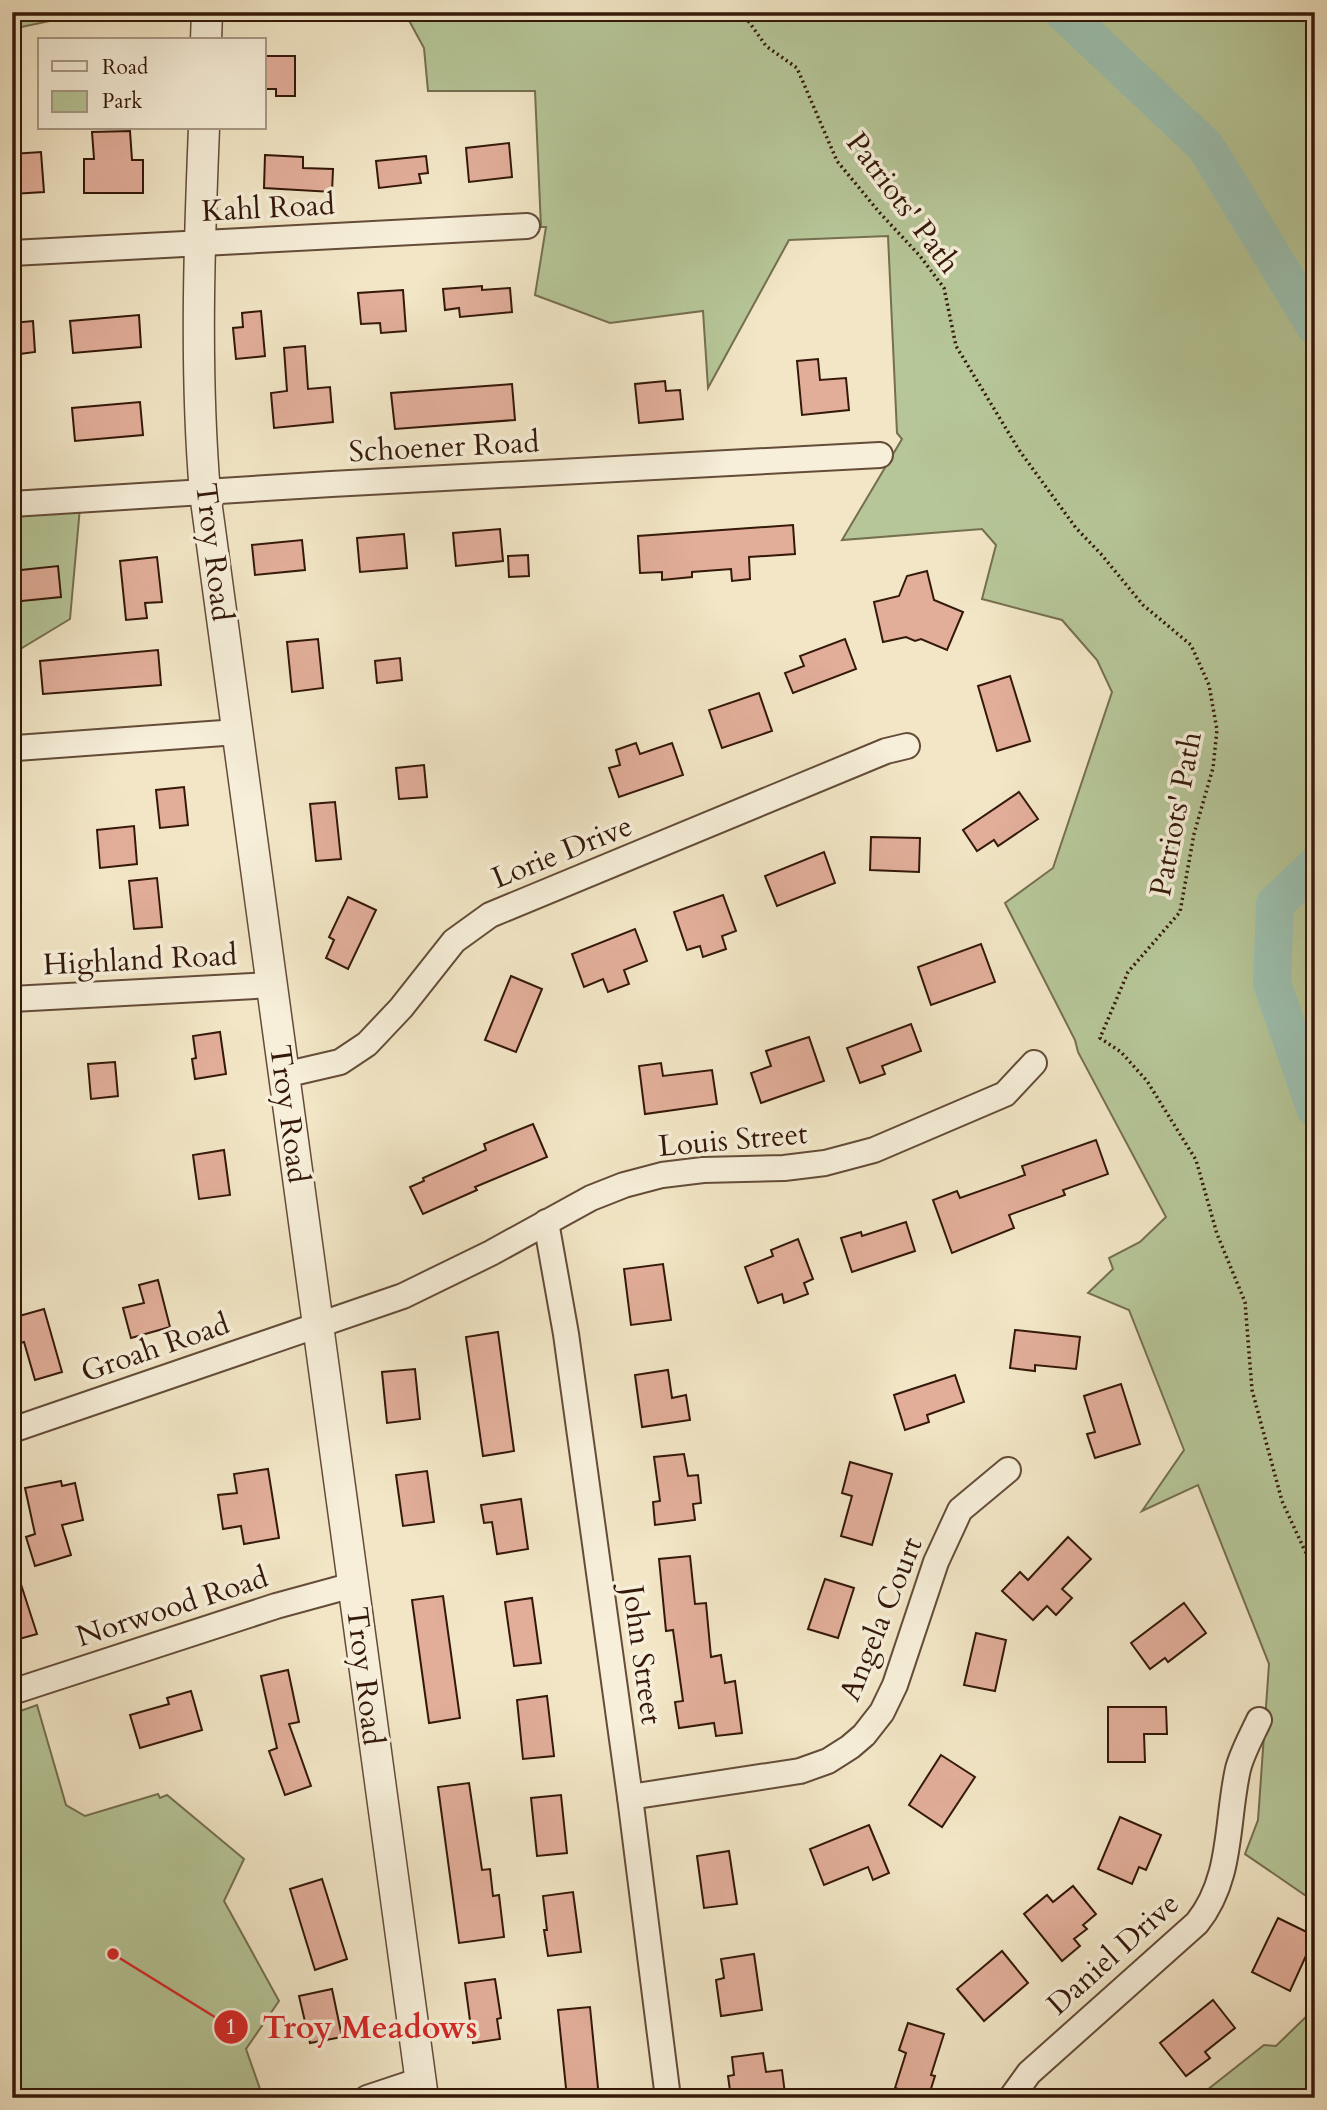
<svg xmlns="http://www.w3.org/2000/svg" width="1327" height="2110" viewBox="0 0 1327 2110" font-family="Cardo,serif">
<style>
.green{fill:#b6c698;stroke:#756f50;stroke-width:2}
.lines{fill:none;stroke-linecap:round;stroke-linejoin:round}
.river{stroke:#9cc0b0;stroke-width:38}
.building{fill:#e2ae9a;stroke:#341809;stroke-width:2}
.minor-casing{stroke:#644c38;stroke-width:28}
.tertiary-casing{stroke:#644c38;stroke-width:33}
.path{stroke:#341809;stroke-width:3.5;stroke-dasharray:2 3.5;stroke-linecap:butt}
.minor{stroke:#f7efda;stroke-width:24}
.tertiary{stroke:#f7efda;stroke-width:30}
.labels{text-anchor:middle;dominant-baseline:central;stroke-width:7;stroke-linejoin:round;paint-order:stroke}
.street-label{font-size:30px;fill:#341809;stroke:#f7efda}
.leader{fill:none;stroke:#d62828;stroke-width:2.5}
.callout-dot{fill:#d62828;stroke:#f7efda;stroke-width:2.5}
.mark-label{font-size:21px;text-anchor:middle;font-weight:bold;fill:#fff}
.callout-label{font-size:32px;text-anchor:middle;font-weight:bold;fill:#d62828;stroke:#f7efda;stroke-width:7;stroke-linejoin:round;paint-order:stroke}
</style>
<rect width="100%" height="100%" fill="#f2e6c6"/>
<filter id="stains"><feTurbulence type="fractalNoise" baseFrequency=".00286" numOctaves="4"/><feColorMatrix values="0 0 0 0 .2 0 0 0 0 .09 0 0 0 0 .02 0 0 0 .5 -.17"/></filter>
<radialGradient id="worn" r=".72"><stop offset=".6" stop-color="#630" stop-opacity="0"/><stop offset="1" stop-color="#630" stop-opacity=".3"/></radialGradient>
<g class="green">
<path d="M12,12H92L17,28L12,23Z"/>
<path d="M377,12H1315V1902L1245,1854L1258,1820L1269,1664L1198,1485L1142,1511L1184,1450L1129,1310L1088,1293L1113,1269L1109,1258L1140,1242L1166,1217L1078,1052L1075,1040L1005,903L1053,868L1112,692L1097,660L1062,620L982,599L996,545L982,529L842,540L902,439L897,433L888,236L789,240L708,388L703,311L610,323L535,295L546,227H541L535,91H428L424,48L406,15Z"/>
<path d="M81,496L70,619L12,654V504Z"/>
<path d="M37,1705L66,1805L85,1816L158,1794L160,1798L167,1795L244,1859L224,1901L279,2001L246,2049L260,2089L235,2098H12V1714Z"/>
<path d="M1315,2008V2098H1197L1264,2045L1276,2046Z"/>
</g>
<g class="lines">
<g class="river">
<path d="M1063,12L1206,147L1315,326"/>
<path d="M1315,866L1275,904L1272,983L1315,1108"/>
</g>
</g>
<g class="building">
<path d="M264,56H295V96H276V89H264Z"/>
<path d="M130,131L132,160H143V193H84V159H94L92,132Z"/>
<path d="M509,143L512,177L469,182L466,148Z"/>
<path d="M41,152L44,192L12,194V154Z"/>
<path d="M265,155L303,157V168L333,169L332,192L264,188Z"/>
<path d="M426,156L428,173L419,174L421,183L379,188L376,161Z"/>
<path d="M482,286V290L510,288L512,312L460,317L459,308L445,310L443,289Z"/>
<path d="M403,290L406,331L381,333L380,323L361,324L358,293Z"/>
<path d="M261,311L265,356L236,359L233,328L243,327L242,313Z"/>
<path d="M139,315L141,347L73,353L70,321Z"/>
<path d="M33,321L35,352L12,355V323Z"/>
<path d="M305,346L308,389L330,387L333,422L274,428L271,393L287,391L284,348Z"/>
<path d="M818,359L820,380L846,378L849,410L802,415L797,361Z"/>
<path d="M665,381L666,391L680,390L683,419L639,423L635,384Z"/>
<path d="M512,384L515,420L395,429L391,393Z"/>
<path d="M140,402L143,435L75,441L72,408Z"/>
<path d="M793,525L795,554L749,557L750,579L732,581L731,569L692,572V577L662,580V572L640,573L638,536Z"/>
<path d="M500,529L503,561L456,566L453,533Z"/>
<path d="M404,534L407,568L360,572L357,538Z"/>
<path d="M302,540L305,570L255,575L252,545Z"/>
<path d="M528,555L529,576L509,577L508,556Z"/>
<path d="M157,557L162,602L145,603L147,618L126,620L120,561Z"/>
<path d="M58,566L61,597L12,602V571Z"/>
<path d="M927,571L934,600L963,612L947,650L921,639L915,641L906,637L883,642L874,602L899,596L907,576Z"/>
<path d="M318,639L323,688L292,692L287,642Z"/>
<path d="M845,639L856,669L793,693L785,673L804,666L800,656Z"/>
<path d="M158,650L161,685L43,694L40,661Z"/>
<path d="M400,658L402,680L377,683L375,661Z"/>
<path d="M1010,676L1030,741L997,751L978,686Z"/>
<path d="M759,693L772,731L722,748L709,710Z"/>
<path d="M636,743L640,754L672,743L683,775L619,797L609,768L620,765L616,750Z"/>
<path d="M424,765L427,797L399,799L396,768Z"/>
<path d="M184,787L188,825L160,828L156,790Z"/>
<path d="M1019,792L1038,819L998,846L994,840L977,851L963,830Z"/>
<path d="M335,802L341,859L316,861L310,804Z"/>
<path d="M134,826L137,864L100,868L97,830Z"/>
<path d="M871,837L920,838L919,872L870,870Z"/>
<path d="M824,852L835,883L777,906L765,876Z"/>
<path d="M157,878L162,927L134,929L129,881Z"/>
<path d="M723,895L736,931L722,936L726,949L703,957L700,946L687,950L674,912Z"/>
<path d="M348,897L376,910L348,969L326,958L334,940L329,937Z"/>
<path d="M635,929L647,961L624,970L629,984L608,992L603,979L584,987L572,954Z"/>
<path d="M981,944L995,982L931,1005L918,967Z"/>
<path d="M511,976L542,989L516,1052L485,1040Z"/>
<path d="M911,1024L921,1051L882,1066L885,1074L860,1083L847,1048Z"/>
<path d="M220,1032L226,1074L195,1079L192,1059L196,1058L193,1036Z"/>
<path d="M809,1037L824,1081L761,1103L751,1073L771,1066L766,1051Z"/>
<path d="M115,1062L118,1096L91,1099L88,1064Z"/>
<path d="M661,1063L663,1076L712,1070L717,1104L645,1114L639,1066Z"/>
<path d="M533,1124L547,1157L475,1187L477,1190L423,1214L410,1187L424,1181L423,1178L486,1150L484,1144Z"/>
<path d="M1096,1140L1108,1174L1063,1190L1065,1195L1009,1215L1014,1228L952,1253L933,1200L957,1191L960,1198L1025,1175L1022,1166Z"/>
<path d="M224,1150L230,1195L199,1199L193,1155Z"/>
<path d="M906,1222L915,1251L852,1272L841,1238L861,1232L862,1236Z"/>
<path d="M798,1239L813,1279L804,1283L808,1294L784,1303L782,1294L758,1303L745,1267L773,1256L771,1250Z"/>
<path d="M663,1264L671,1320L631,1325L624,1269Z"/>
<path d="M158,1280L170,1327L131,1338L123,1308L144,1303L139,1285Z"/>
<path d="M44,1309L62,1372L35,1380L24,1342L12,1345V1318Z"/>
<path d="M1015,1330L1080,1337L1076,1369L1035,1365V1371L1010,1368Z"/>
<path d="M498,1332L514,1451L483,1456L466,1337Z"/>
<path d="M415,1369L420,1419L387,1423L382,1372Z"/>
<path d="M668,1370L672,1398L686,1395L690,1420L642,1427L635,1375Z"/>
<path d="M955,1375L964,1402L927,1415L929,1422L905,1430L894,1395Z"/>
<path d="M1121,1384L1140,1444L1095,1458L1087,1434L1095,1432L1084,1396Z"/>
<path d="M684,1454L688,1476L698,1475L701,1503L693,1504L695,1520L655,1525L653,1502L660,1501L654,1457Z"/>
<path d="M850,1462L892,1474L872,1545L841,1536L852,1496L842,1493Z"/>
<path d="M268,1469L279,1538L244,1544L241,1526L223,1529L218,1495L237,1493L234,1474Z"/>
<path d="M427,1471L434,1522L403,1526L396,1475Z"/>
<path d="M61,1481L62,1486L75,1483L83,1520L62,1525L71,1555L35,1566L26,1537L35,1534L25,1488Z"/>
<path d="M521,1499L528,1549L497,1554L492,1522L484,1523L481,1505Z"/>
<path d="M1068,1537L1091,1559L1062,1589L1072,1598L1056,1615L1047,1606L1033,1620L1002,1591L1020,1572L1028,1580Z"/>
<path d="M690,1556L695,1604L706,1603L711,1657L721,1655L725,1683L735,1681L742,1733L716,1736L714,1723L679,1728L675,1702L683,1701L673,1630L666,1631L659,1559Z"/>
<path d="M16,1569L37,1634L12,1641V1570Z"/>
<path d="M825,1579L854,1588L838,1638L808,1629Z"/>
<path d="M443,1596L460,1718L429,1723L412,1600Z"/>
<path d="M532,1598L541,1663L514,1666L505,1602Z"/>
<path d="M1184,1603L1206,1633L1168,1662L1165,1658L1150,1669L1131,1643Z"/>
<path d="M976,1633L1006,1640L995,1691L964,1685Z"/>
<path d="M288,1670L299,1722L289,1724L311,1786L285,1795L269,1751L277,1748L261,1676Z"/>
<path d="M191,1691L202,1730L140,1748L130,1715L169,1704L167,1698Z"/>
<path d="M547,1696L554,1756L523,1759L517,1700Z"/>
<path d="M1108,1707H1166L1167,1734H1144L1145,1762H1108Z"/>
<path d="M941,1755L975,1777L942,1827L909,1805Z"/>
<path d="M469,1783L482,1870L490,1869L493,1896L499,1895L504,1937L459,1943L438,1787Z"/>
<path d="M561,1795L567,1853L537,1856L531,1798Z"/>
<path d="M1120,1817L1161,1835L1146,1870L1139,1867L1132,1884L1098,1869Z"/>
<path d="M869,1825L889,1873L873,1880L868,1867L824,1885L810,1849Z"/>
<path d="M729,1851L737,1904L704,1908L697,1856Z"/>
<path d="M322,1879L347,1959L315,1970L290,1889Z"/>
<path d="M1073,1886L1096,1914L1083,1925L1087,1929L1074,1939L1080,1946L1062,1961L1024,1914L1047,1895L1053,1902Z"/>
<path d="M573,1892L581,1952L548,1956L544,1930H547L543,1896Z"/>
<path d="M1278,1918L1315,1936L1290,1991L1252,1972Z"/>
<path d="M1002,1951L1028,1983L984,2021L957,1989Z"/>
<path d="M754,1954L762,2010L721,2016L716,1980L724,1978L721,1959Z"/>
<path d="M495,1979L501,2018L497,2019L500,2039L473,2043L465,1983Z"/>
<path d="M332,1989L342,2037L310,2043L299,1996Z"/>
<path d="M1213,2000L1235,2028L1205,2052L1210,2058L1186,2076L1160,2043Z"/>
<path d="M590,2007L599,2098H567L558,2010Z"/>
<path d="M908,2023L944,2034L931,2075L935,2076L928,2098L895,2088L906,2053L899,2050Z"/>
<path d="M763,2053L766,2072L782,2070L785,2094L769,2098H731L728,2076L734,2075L732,2057Z"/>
</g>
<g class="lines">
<g class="minor-casing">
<g id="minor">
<path d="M12,253L527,226"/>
<path d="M12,504L331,484L880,455"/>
<path d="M16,748L237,732"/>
<path d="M12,999L272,985"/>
<path d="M284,1075L340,1062L367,1044L401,1008L454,941L490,915L886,751L907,746"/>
<path d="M546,1222L566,1334L630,1797L668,2098"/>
<path d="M12,1430L403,1296L491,1253L591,1198L624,1185L662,1175L703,1170L784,1168L825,1163L874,1150L1005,1094L1034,1063"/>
<path d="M12,1692L276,1606L353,1585"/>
<path d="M630,1797L800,1771L828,1761L850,1747L864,1735L882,1712L895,1685L936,1562L960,1510L1008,1470"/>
<path d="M367,2098L421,2080"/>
<path d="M1011,2098L1029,2073L1197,1923C1233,1878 1226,1822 1238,1769C1242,1753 1252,1735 1259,1720"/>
</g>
</g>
<g class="tertiary-casing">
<g id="tertiary">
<path d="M206,40L207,12"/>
<path d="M204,128C199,250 195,372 205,493L423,2098"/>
</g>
</g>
<path class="path" d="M742,12L766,46L797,68L837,161L879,212L920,256L944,288L956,346L1019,450L1076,528L1101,554L1143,605L1191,645L1209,685L1217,730L1213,768L1194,834L1180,912L1128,972L1100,1038L1121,1052L1147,1081L1196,1160L1217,1234L1245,1302L1252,1390L1282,1501L1305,1551L1313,1562L1315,1578"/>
<use href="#minor" class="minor"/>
<use href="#tertiary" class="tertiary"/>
</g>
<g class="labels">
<g class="street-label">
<text transform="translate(903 203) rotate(53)">Patriots' Path</text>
<text transform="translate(268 208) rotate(-3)">Kahl Road</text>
<text transform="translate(444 447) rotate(-3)">Schoener Road</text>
<text transform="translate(214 552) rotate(83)">Troy Road</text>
<text transform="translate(1176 814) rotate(-79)">Patriots' Path</text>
<text transform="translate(562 852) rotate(-22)">Lorie Drive</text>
<text transform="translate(140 960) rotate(-3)">Highland Road</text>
<text transform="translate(289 1114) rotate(82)">Troy Road</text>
<text transform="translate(733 1140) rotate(-5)">Louis Street</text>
<text transform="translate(155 1348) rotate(-19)">Groah Road</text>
<text transform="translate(172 1607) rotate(-18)">Norwood Road</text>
<text transform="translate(881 1619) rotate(-68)">Angela Court</text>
<text transform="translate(642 1655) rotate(82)">John Street</text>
<text transform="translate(365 1676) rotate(83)">Troy Road</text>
<text transform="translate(1113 1954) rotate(-42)">Daniel Drive</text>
</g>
</g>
<path class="leader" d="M113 1954L231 2027"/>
<g class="callout-dot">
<circle cx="113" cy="1954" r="7"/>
<circle cx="231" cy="2027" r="18"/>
</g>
<g class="mark-label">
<text x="231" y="2034">1</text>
</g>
<g class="callout-label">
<text x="370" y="2038">Troy Meadows</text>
</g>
<rect width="1327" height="2110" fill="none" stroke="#f2e6c6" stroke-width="42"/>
<rect x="14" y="14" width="1299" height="2082" fill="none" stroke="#341809" stroke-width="3.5"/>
<rect x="21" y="21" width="1285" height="2068" fill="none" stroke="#341809" stroke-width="2"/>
<rect x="38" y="38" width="228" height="91" fill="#f7efda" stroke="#a99986" stroke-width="2"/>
<rect x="52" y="61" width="35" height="10" fill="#f7efda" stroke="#a99986" stroke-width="2"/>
<text x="102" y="74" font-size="21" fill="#341809">Road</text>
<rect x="52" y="91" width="35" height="21" fill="#b6c698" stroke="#a99986" stroke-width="2"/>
<text x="102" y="108" font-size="21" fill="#341809">Park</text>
<rect width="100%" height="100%" filter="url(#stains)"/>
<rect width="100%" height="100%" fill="url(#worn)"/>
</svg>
